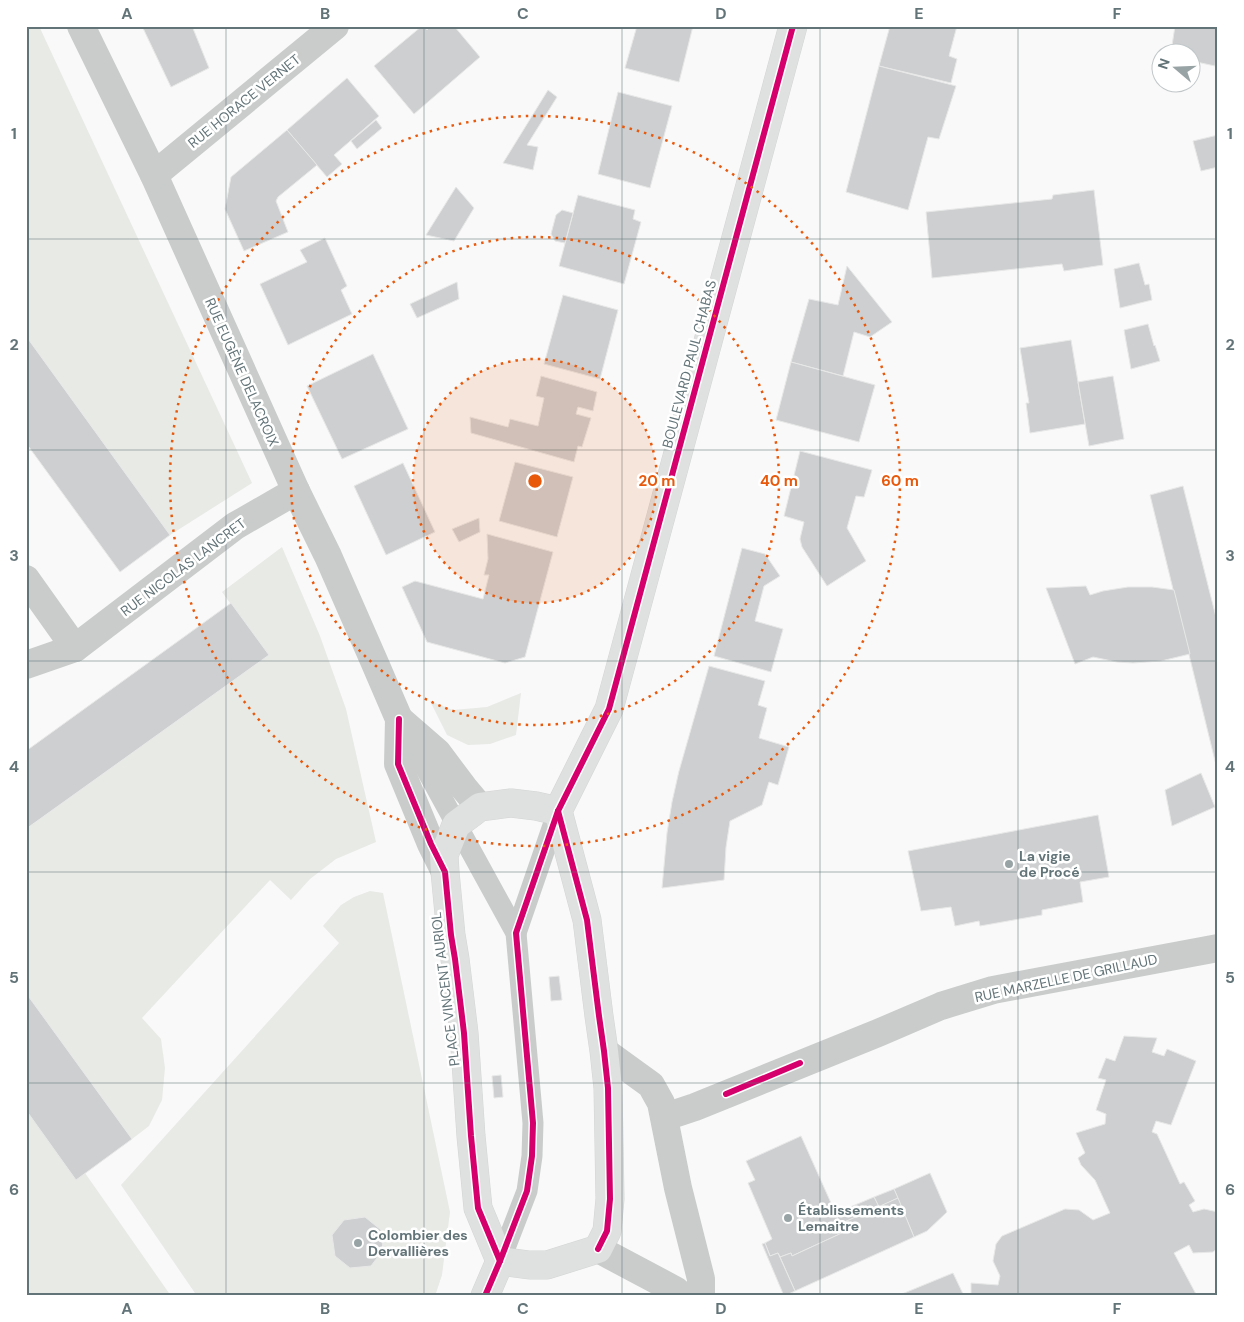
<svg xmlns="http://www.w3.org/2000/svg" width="1244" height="1322" viewBox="0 0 1244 1322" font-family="'DM Sans',sans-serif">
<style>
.green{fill:#e8eae6}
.building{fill:#cdcfd0;stroke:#e8e8e8}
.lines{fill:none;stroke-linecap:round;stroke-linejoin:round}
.primary-casing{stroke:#d4d5d5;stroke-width:29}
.service{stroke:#cacccc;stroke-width:21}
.minor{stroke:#cacccc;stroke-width:28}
.primary{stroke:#dfe0e0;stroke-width:28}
.cycleway-casing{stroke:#fff;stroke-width:9}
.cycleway{stroke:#d6006c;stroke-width:6}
.grid{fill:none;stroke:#637479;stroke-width:1;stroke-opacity:0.55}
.ring{fill:none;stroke:#e8590c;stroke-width:2.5;stroke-dasharray:2.5 5}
.poi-dot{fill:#98a3a6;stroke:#fff;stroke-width:2}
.labels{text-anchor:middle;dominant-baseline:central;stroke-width:5;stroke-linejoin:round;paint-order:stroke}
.street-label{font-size:14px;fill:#637479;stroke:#fff}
.poi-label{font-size:14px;font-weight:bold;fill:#637479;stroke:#fff;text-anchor:start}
.centre{fill:#e8590c;stroke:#fff;stroke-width:2.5}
.ring-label{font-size:15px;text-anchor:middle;font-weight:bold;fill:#e8590c;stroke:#fff;stroke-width:5;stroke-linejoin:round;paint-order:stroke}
.neatline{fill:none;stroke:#637479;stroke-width:2}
.grid-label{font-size:16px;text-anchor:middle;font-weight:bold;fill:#637479}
</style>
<rect width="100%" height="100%" fill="#f9f9f9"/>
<g class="green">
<path d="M26,26H39L252,483L170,535L26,336Z"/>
<path d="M282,547L320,636L346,709L376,842L336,859L310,879L291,900L270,880L142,1018L161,1039L165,1068L162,1100L149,1126L132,1139L26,993V829L268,655L222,592Z"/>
<path d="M521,693L516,735L490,744L468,745L447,735L430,701L453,710L487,707Z"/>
<path d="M370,891L383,893L450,1212L442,1275L435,1296H197L121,1185L339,943L323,926L341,905L354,897Z"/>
<path d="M26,1110L85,1173L171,1296H26Z"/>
</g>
<g class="building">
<path d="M142,26H192L209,68L171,87Z"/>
<path d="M422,26H424L427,30L431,26H454L480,57L414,114L374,66Z"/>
<path d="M637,26H693L679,82L625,68Z"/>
<path d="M890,26H957L949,56L957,59L951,83L879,66Z"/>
<path d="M1175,26H1218V57H1216L1215,66L1192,61V52H1171Z"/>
<path d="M879,66L956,86L939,139L928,137L908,210L846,192Z"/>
<path d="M347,78L379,116L334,155L342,164L327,177L287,130Z"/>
<path d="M548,90L557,97L527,145L538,147L533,170L503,163Z"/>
<path d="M618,92L672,106L650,188L598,174Z"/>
<path d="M376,120L382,128L357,149L351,141Z"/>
<path d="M287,130L317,165L278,197L276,201L288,232L244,251L225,209L231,177Z"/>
<path d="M1218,135V167L1201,171L1193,141Z"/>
<path d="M456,187L474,208L454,241L426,235Z"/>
<path d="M1094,190L1103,265L1064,271L1062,264L932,278L926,212L1052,199L1053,195Z"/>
<path d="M578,195L635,210L633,219L641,222L624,284L559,266Z"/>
<path d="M562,210L573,213L565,243L555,241L551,234L556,215Z"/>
<path d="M325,238L347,286L341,290L352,314L288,345L260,284L307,262L300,250Z"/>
<path d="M1139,263L1145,285L1149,284L1152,300L1120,308L1114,269Z"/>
<path d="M847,266L892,322L870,337L854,332L843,376L791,362L809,299L838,305Z"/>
<path d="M457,282L459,299L417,318L410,304Z"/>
<path d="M563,295L618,310L600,379L544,364Z"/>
<path d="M1148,324L1154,346L1155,345L1160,361L1131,369L1124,330Z"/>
<path d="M26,336L170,535L120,572L26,443Z"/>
<path d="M1071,340L1085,424L1030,433L1026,403H1029L1020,348Z"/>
<path d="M373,354L408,429L342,459L307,386Z"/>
<path d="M791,362L875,385L859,442L776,420Z"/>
<path d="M541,376L597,392L593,411L578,407L576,414L591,418L582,447L578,446L574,462L471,433L470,417L508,427L510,419L538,426L544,398L536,396Z"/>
<path d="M1113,376L1124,439L1089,446L1078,382Z"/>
<path d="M800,451L872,470L864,497L856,496L847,528L866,561L827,586L802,547L800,539L804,522L784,516Z"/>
<path d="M515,462L573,477L557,537L499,521Z"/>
<path d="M403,463L435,532L386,555L354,486Z"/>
<path d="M1183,486L1218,625V765H1216L1150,495Z"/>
<path d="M479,518L480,532L459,542L452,529Z"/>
<path d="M487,534L553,552L525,657L505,663L427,642L402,587L415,581L483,599L489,575H484L488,559Z"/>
<path d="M742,548L765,554L780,576L764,586L755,621L783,629L771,672L714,656Z"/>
<path d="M1086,586L1090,595L1103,591L1128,587H1152L1174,590L1190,654L1161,661L1133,663L1117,662L1093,657L1075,664L1046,588Z"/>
<path d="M231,603L269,655L26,829V751Z"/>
<path d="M709,666L765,681L758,705L767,708L759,738L789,747L778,785L769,782L762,805L730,821L726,847L724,880L662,888L667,833L672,802L679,771Z"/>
<path d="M1201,773L1215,807L1172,826L1165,790Z"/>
<path d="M1098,815L1109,877L1080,882L1083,902L1042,910V915L980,926L979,921L955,926L951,907L921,911L908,851Z"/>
<path d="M559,976L562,1000L551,1001L549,977Z"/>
<path d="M26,993L132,1139L76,1180L26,1110Z"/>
<path d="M1124,1036L1157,1038L1152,1052L1164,1056L1167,1049L1196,1061L1171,1125L1156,1121L1152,1132L1157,1134L1180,1184L1184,1182L1195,1201L1189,1205L1193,1212L1204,1209L1218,1212V1248L1213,1252L1193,1253L1189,1245L1174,1253L1197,1296H971V1283L998,1285L1000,1276L993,1261L996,1244L1002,1236L1065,1209L1079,1210L1093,1220L1110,1213L1095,1180L1081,1165L1078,1158L1085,1153L1076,1133L1105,1124L1106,1114L1096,1110L1106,1080L1098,1078L1106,1058L1115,1061Z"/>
<path d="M501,1075L503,1097L494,1098L492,1076Z"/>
<path d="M801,1136L844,1232L792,1256L791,1253L780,1257L778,1253L770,1256L765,1243L772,1239L748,1183L755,1180L746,1161Z"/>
<path d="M930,1173L947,1212L927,1231L914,1237L894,1189Z"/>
<path d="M894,1189L898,1198L879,1207L874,1197Z"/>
<path d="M874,1197L879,1207L840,1224L836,1213Z"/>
<path d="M898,1198L914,1237L795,1291L780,1257L791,1253L792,1256L844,1232L840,1224Z"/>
<path d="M365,1217L381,1230L383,1250L371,1266L350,1268L335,1256L332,1235L344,1220Z"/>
<path d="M765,1243L770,1256L778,1253L795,1291L784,1296L762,1244Z"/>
<path d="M953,1273L964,1296H897Z"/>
</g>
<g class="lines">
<g class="primary-casing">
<g id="primary">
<path d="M500,1261L529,1265H547L598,1249L607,1231L610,1199L608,1088L604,1051L599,1016L587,920L558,811L609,709L793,26"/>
<path d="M485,1296L500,1261L478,1208L471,1136L464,1033L455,959L451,935L445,872L444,855L456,825L480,807L511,803L536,806L558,811"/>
</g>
</g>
<g class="service">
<path d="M404,729L516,933L533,1123L532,1156L527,1191L500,1261"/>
<path d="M516,933L558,811"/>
</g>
<g class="minor">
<path d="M81,26L154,175L296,491L328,556L374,661L399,719L398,764L431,844L445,872"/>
<path d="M154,175L335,26"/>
<path d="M26,579L75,648"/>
<path d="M26,665L75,648L235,526L296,491"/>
<path d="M399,719L437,752L464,788L480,807"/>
<path d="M604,1051L651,1085L661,1103L678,1188L701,1279V1296"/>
<path d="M665,1117L695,1107L878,1033L941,1006L993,990L1218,948"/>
<path d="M598,1249L675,1290L682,1296"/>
</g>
<use href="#primary" class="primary"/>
<g class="cycleway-casing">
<g id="cycleway">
<path d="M399,719L398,764L431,844L445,872L451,935L455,959L464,1033L471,1136L478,1208L500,1261"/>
<path d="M558,811L587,920L599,1016L604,1051L608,1088L610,1199L607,1231L598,1249"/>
<path d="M726,1094L800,1063"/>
<path d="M485,1296L500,1261L527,1191L532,1156L533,1123L516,933L558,811L609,709L793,26"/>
</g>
</g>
<use href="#cycleway" class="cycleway"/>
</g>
<path class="grid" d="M226,26V1296M424,26V1296M622,26V1296M820,26V1296M1018,26V1296M26,239H1218M26,450H1218M26,661H1218M26,872H1218M26,1083H1218"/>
<circle cx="535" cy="481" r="122" fill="#e8590c" fill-opacity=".12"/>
<g class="ring">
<circle cx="535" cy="481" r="122"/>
<circle cx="535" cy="481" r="244"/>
<circle cx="535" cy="481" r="365"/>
</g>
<g class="poi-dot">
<circle cx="1009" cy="864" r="5"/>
<circle cx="788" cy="1218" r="5"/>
<circle cx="358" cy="1243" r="5"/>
</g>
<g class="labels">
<g class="street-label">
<text transform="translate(244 101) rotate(-39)">RUE HORACE VERNET</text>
<text transform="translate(689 364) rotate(-75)">BOULEVARD PAUL CHABAS</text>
<text transform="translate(242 372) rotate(66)">RUE EUGÈNE DELACROIX</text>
<text transform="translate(183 567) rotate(-37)">RUE NICOLAS LANCRET</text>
<text transform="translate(1066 978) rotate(-12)">RUE MARZELLE DE GRILLAUD</text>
<text transform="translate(445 989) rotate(-97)">PLACE VINCENT AURIOL</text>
</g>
<g class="poi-label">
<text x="1019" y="856">La vigie<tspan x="1019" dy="16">de Procé</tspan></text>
<text x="798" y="1210">Établissements<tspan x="798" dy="16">Lemaitre</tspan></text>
<text x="368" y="1235">Colombier des<tspan x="368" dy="16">Dervallières</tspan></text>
</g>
</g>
<circle cx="535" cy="481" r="8" class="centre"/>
<g class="ring-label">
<text x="657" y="486">20 m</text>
<text x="779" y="486">40 m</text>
<text x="900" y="486">60 m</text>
</g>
<rect width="1244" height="1322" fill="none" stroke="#ffffff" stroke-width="55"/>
<g transform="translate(1176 68) rotate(289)"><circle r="24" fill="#ffffff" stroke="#c1c7c9"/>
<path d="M0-4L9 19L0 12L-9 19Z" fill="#98a3a6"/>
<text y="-8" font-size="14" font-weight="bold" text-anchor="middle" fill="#637479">N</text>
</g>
<rect x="28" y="28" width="1188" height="1266" class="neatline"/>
<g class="grid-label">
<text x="127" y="19">A</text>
<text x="325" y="19">B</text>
<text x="523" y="19">C</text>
<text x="721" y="19">D</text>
<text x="919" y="19">E</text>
<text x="1117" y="19">F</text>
<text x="14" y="139">1</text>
<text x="1230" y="139">1</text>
<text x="14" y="350">2</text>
<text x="1230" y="350">2</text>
<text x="14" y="561">3</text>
<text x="1230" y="561">3</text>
<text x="14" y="772">4</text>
<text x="1230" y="772">4</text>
<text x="14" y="983">5</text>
<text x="1230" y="983">5</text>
<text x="14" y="1195">6</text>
<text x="1230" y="1195">6</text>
<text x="127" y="1314">A</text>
<text x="325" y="1314">B</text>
<text x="523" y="1314">C</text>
<text x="721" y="1314">D</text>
<text x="919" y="1314">E</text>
<text x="1117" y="1314">F</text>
</g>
</svg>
